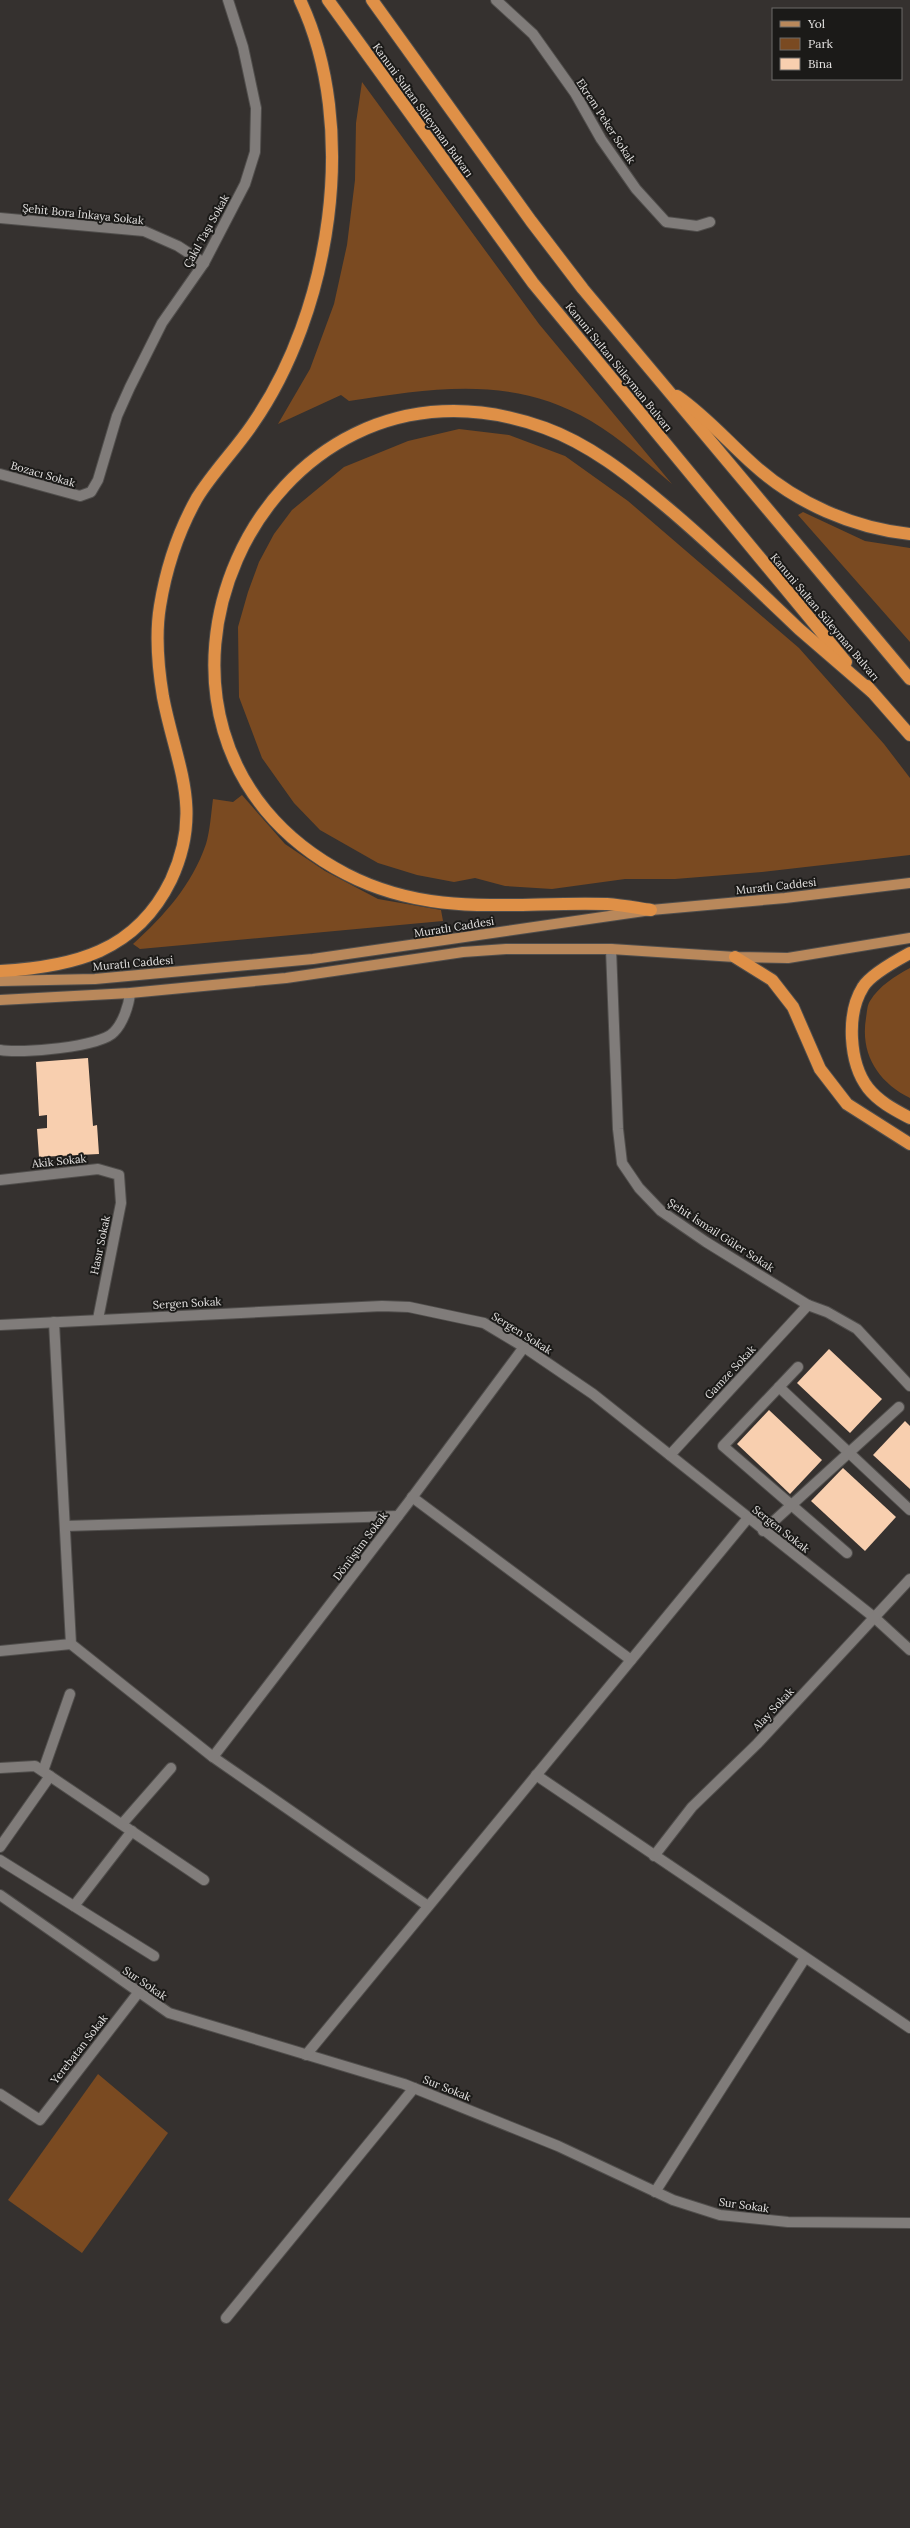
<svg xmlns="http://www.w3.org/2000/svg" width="910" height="2528" viewBox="0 0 910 2528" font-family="Lora,serif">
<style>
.green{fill:#7a4a21}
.building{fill:#f8cfaf}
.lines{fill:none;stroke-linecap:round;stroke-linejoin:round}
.minor-casing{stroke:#504e4c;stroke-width:12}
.major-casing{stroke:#504e4c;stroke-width:12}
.highway-casing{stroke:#504e4c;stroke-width:14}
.minor{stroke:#807c7a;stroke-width:10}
.major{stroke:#b9885b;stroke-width:10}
.highway{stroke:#df9047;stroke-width:12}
.labels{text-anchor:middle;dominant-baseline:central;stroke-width:4;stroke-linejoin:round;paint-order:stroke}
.street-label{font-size:11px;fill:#e5e3e2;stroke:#1b1a18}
</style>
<rect width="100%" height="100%" fill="#35312f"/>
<g class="green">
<path d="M362,82L539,324L672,484C646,462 621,439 591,421C512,375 435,388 349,401L341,395L278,424L310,369L334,304L347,245L355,180L356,123Z"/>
<path d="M459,429L509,435L565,456L628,501L799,648L884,744L910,778V855L762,872L675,879H625L552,889L505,886L475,878L454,882L417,875L378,863L320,830L294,803L262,758L239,697L238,627L248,592L259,562L274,534L292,510L344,467L408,441Z"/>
<path d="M803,512L865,541L910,548V642L798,515Z"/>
<path d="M242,795L285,844L325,871L378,899L441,910L443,921L140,949L133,944C164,916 192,885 206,844C210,831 211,814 213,799L233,802Z"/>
<path d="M910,968V1098C878,1082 860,1054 866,1018C867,1013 867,1005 870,1001C879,986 895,976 910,968Z"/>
<path d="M98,2074L168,2133L82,2253L8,2200Z"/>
</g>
<g class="building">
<path d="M88,1058L93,1126L97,1125L99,1154L39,1157L37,1129L47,1128V1115L39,1116L36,1062Z"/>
<path d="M829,1349L882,1399L850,1433L797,1383Z"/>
<path d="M769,1410L822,1460L790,1494L737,1444Z"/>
<path d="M905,1421L910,1426V1489L873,1455Z"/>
<path d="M843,1468L896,1517L865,1551L811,1501Z"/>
</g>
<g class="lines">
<g class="minor-casing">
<g id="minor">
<path d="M496,0L533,34L575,93L601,139L636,189L666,222L697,226L710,222"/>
<path d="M0,218L144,231L178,246L204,263"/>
<path d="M0,474L80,496L91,492L98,480L117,416L130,387L162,323L204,263L245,184L255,152L256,108L243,47L228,0"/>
<path d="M611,949L618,1129L622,1163L639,1188L661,1211L706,1242L808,1305L827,1312L857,1329L910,1386"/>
<path d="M0,1050C20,1054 101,1047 114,1032C123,1023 129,1005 130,993"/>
<path d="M0,1180L98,1169L119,1175L121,1203L98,1319"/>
<path d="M54,1322L71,1644L213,1757L428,1906"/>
<path d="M0,1325L382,1306L409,1307L484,1323L524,1347L593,1394L875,1618L910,1650"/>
<path d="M798,1367L723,1446L847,1553"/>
<path d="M779,1387L910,1510"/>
<path d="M670,1455L808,1305"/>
<path d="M412,1497L631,1660"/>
<path d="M65,1526L398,1516"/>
<path d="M763,1531L899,1407"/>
<path d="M0,1651L71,1644"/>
<path d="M213,1757L408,1503L524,1347"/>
<path d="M0,1768L35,1766L204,1880"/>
<path d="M43,1771L70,1694"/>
<path d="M536,1775L910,2028"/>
<path d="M122,1824L171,1768"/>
<path d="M0,1847L50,1776"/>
<path d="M654,1856L692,1807L757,1744L910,1579"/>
<path d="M0,1860L154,1956"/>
<path d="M0,1895L169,2013L404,2084L558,2146L673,2200L720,2215L788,2222L910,2223"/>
<path d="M74,1906L132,1831"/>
<path d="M306,2055L748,1518"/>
<path d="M0,2094L40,2120L138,1993"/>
<path d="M655,2192L805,1958"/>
<path d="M226,2318L414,2088"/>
</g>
</g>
<g class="major-casing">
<g id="major">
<path d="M0,981L95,979L313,959L651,910L785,898L910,883"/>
<path d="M0,1000L130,993L286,978L463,952L506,949H611L735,957L788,958L910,938"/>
</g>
</g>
<g class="highway-casing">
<g id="highway">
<path d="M328,0L533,283L846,662"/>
<path d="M372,0L531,221L583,289L910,679"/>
<path d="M677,396C706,416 728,442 754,465C796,503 853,528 910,534"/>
<path d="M867,686L910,735"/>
<path d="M651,910C637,908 622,905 607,904C515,901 433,919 346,874C78,735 257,323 545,428C589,444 627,474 663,504C710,543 754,586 799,629C823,650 848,671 872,692"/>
<path d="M910,953C897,960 870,975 863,987C846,1014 849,1063 868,1088C879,1102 895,1110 910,1118"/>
<path d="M735,957L772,980L793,1007L820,1069L847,1104L910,1144"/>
<path d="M0,971C73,967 136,952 171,880C204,809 176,765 163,697C158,667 155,636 160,606C166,569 179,530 197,498C213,472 235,450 252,425C331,312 360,127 300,0"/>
</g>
</g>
<use href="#minor" class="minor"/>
<use href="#major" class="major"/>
<use href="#highway" class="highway"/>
</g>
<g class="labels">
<g class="street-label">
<text transform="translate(423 110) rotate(54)">Kanuni Sultan Süleyman Bulvarı</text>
<text transform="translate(606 121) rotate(57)">Ekrem Peker Sokak</text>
<text transform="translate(83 214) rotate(6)">Şehit Bora İnkaya Sokak</text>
<text transform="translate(206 231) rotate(-61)">Çakıl Taşı Sokak</text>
<text transform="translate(619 367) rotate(51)">Kanuni Sultan Süleyman Bulvarı</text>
<text transform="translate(43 474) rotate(16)">Bozacı Sokak</text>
<text transform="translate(825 617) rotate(50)">Kanuni Sultan Süleyman Bulvarı</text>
<text transform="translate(776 886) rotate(-6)">Muratlı Caddesi</text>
<text transform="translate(454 927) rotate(-9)">Muratlı Caddesi</text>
<text transform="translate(133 963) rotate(-5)">Muratlı Caddesi</text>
<text transform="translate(59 1161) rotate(-6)">Akik Sokak</text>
<text transform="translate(721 1235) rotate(33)">Şehit İsmail Güler Sokak</text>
<text transform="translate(100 1245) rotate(-78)">Hasır Sokak</text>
<text transform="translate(187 1303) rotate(-3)">Sergen Sokak</text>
<text transform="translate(522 1333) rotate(32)">Sergen Sokak</text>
<text transform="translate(730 1372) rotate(-47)">Gamze Sokak</text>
<text transform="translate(781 1529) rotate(38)">Sergen Sokak</text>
<text transform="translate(360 1546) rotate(-53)">Dönüşüm Sokak</text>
<text transform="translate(773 1709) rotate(-47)">Alay Sokak</text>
<text transform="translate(145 1983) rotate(34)">Sur Sokak</text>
<text transform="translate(79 2049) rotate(-52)">Yerebatan Sokak</text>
<text transform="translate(447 2088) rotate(22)">Sur Sokak</text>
<text transform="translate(744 2205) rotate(8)">Sur Sokak</text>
</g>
</g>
<rect x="772" y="8" width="130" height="72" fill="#1b1a18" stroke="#6c6a69"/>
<rect x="780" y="21" width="20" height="6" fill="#b9885b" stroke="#6c6a69"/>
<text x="808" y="28" font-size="12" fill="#e5e3e2">Yol</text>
<rect x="780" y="38" width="20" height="12" fill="#7a4a21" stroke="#6c6a69"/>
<text x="808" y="48" font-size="12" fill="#e5e3e2">Park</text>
<rect x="780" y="58" width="20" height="12" fill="#f8cfaf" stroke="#6c6a69"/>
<text x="808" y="68" font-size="12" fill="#e5e3e2">Bina</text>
</svg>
